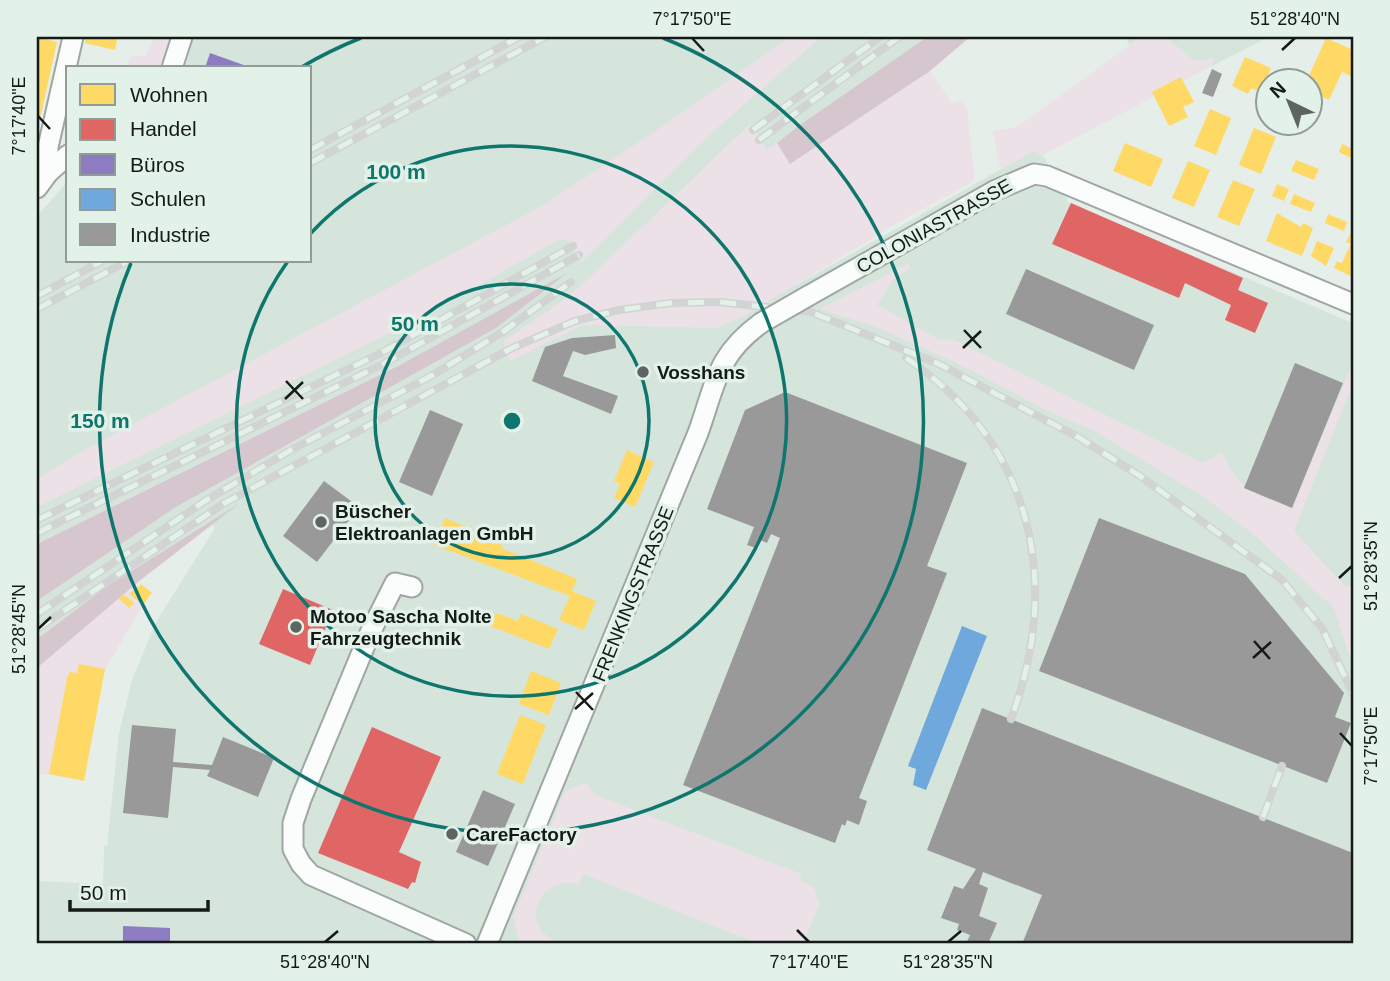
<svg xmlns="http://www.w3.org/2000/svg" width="1390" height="981" viewBox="0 0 1390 981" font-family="Helvetica,sans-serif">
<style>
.built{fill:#d5e5dc}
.green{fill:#ebe1e6}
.forest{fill:#d6c7ce}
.homes{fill:#ffd966}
.shops{fill:#e06666}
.offices{fill:#8e7cc3}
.schools{fill:#6fa8dc}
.industry{fill:#999}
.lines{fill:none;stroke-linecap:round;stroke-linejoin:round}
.street-casing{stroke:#a0a6a2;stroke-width:23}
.street{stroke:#fbfcfc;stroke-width:19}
.rail-casing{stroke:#d1d4d2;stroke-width:8}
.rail{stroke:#e3f2e9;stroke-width:5;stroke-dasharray:16;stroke-linecap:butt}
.street-bridge-casing{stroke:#a0a6a2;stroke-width:23;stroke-linecap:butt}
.street-bridge{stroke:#fbfcfc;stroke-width:19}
.ticks{fill:none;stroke:#141a17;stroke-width:2.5}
.ring{fill:none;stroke:#0f766e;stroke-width:3.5}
.poi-dot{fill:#5e6461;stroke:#e3f2e9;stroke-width:2.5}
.labels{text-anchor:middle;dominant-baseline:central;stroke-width:7;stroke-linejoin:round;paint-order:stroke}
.street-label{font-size:19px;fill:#141a17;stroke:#e3f2e9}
.poi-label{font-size:19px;font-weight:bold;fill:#141a17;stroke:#e3f2e9;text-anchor:start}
.centre{fill:#0f766e;stroke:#e3f2e9;stroke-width:3.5}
.ring-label{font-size:21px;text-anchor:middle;font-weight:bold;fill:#0f766e;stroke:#e3f2e9;stroke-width:7;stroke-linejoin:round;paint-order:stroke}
.neatline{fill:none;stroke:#141a17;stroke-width:2.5}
.ticks-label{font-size:18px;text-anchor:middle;fill:#141a17}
</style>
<rect width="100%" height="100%" fill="#e6eeea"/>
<g class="built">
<path d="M193,37H927L797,127L777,143L646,225L571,296L509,338L798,284L1033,151L1043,155L1069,203L1353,323V944H37V881L103,884L104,846H107L119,733L132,680L156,622L215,528L212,524L231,510L106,587L37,639V601L176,507L561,278L400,365L37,544V216L68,181V261H310V68H185Z"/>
<path d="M1131,37H1269L1210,67L1213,60L1141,69L1127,40Z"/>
</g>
<g class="green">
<path d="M155,37H171L160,68H123L133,55L145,56Z"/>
<path d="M790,37H821L699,144L581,262L568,240H558L426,315L37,507V479L86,449L540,207L657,130Z"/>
<path d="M1141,37H1166L1194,61L1214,58L1210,67L1043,155L1033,151L1000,169L993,131L1017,127Z"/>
<path d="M930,71L952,103L962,100L967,108L975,181L911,215L746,315L717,328L582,325L509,362L504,341L571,295L750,124L767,149L777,143L790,164Z"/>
<path d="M908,264L911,268L894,279L877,305L940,340L952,339L1203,463L1222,452C1241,493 1253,492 1292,508L1353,362V383L1294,531L1345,586H1353V667L1334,608L1253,534L1205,498L1096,432L1046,410L963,366L876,327L820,309Z"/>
<path d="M138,582L130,594L143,605L105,669L67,678L49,774H37V668Z"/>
<path d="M587,783L595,795L802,874L800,880L814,888L819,905L803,944H760L583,874L579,885C541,872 516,927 557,941L556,944H520L513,917L562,799L566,790Z"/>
</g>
<g class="forest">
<path d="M927,37H970L930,71L790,164L777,143L797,127Z"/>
<path d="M567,273L496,328L176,507L37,601V544L400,365Z"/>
<path d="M240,503L138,582L37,668V639L106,587Z"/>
</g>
<g class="homes">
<path d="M37,37L57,42L38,128H37Z"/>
<path d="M86,37H118L115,50L85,43Z"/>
<path d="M1326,38L1353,50V77L1342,72L1329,100L1310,91V80H1307Z"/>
<path d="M1245,57L1271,68L1260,92L1251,88L1248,94L1232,86Z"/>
<path d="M1181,77L1194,102L1183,107L1188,117L1169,126L1152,92Z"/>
<path d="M1210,109L1231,118L1216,155L1194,146Z"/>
<path d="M1254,128L1276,137L1261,174L1239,165Z"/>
<path d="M1125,143L1163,159L1151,187L1113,171Z"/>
<path d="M1342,144L1353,149V159L1339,152Z"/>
<path d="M1296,160L1319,169L1314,180L1291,171Z"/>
<path d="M1188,161L1210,170L1194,207L1172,198Z"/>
<path d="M1233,180L1255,189L1239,226L1217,217Z"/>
<path d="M1277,184L1289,189L1284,201L1272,196Z"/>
<path d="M1294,194L1315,203L1311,212L1290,204Z"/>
<path d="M1277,213L1301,227L1303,223L1313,228L1302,256L1266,241Z"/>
<path d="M1328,214L1347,222L1344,231L1325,223Z"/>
<path d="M1350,234L1353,236V277L1334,268L1337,261L1342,263L1346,254L1351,244L1346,242Z"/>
<path d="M1317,241L1334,248L1326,266L1311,256Z"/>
<path d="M627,450L654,462L635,507L614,498L620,484L614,481Z"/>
<path d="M445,518L503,542L501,548L577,579L572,591L596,601L584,630L559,620L570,596L434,545Z"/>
<path d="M141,584L152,593L143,605L129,594Z"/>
<path d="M123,594L134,603L129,608L119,599Z"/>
<path d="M496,613L518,621L521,614L558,629L549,649L490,626Z"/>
<path d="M79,664L105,669L84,781L49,774L67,678L70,672L77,673Z"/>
<path d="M531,671L561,683L549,715L519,704Z"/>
<path d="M520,715L546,725L523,784L497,774Z"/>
</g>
<g class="shops">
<path d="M1071,203L1243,278L1238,290L1268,303L1255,333L1225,320L1231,305L1185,283L1179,298L1052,244Z"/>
<path d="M283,589L333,610L310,665L259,644Z"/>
<path d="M372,727L441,757L399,852L421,862L415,883L412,882L408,889L318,853Z"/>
</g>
<g class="offices">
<path d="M210,53L252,68H205Z"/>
<path d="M123,926L170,928V944H123Z"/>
</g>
<path class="schools" d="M962,626L987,636L926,790L913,785L916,769L908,766Z"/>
<g class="industry">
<path d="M1212,69L1222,74L1213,97L1202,93Z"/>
<path d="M1272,122H1290L1288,129Z"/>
<path d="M1026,269L1154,325L1134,370L1006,314Z"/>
<path d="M615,335L616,348L585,355L573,351L563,376L618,396L611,414L532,381L545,347L572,338Z"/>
<path d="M1295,363L1343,383L1292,508L1244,488Z"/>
<path d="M785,392L967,463L927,566L947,573L859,798L867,801L859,825L847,820L845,826L842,824L835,843L683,785L780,538L771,534L767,543L760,540L756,548L747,545L754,527L707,509L745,410Z"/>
<path d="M430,410L463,424L432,496L399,482Z"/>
<path d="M324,481L359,507L317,562L283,536Z"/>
<path d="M1099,518L1245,574L1344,693L1335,717L1351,723L1327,783L1039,671Z"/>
<path d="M982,708L1353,853V944H1022L1042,895L983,872L979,884L988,888L979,916L997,923L988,944H966L970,935L957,930L959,924L941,918L954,886L963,889L976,869L927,850Z"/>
<path d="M132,725L176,729L173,762L212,765L223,737L274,758L258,797L207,776L210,770L173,767L168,818L123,813Z"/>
<path d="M483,790L515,804L488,866L456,852Z"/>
</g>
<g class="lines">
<g class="street-casing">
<g id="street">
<path d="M172,68L182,37"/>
<path d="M48,173L68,155"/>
<path d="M37,188L48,173V147L73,37"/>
<path d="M808,296L996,190L1034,174L1047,176L1353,304"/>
<path d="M412,587L395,583L370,633L301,799L293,823V849L301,864L311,875L466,944"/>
<path d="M487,944L698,433C716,383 716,356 761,323"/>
</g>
</g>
<use href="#street" class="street"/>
<g class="rail-casing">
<g id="rail">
<path d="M753,130L880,37"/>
<path d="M759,140L899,37"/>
<path d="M310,150L519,37"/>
<path d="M310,163L545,37"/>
<path d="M37,296L102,261"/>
<path d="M37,309L128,261"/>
<path d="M906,358C1032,442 1063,581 1011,719"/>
<path d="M37,520L381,353L573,246"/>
<path d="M37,533L385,363L579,255"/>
<path d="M37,614L205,501L291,450L431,376L504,331L571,282"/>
<path d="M37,629L223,504L512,348L575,321L619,310L671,303L720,302L811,312L939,364L1078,437L1140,476L1281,579L1322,628L1353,694"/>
<path d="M1263,817L1282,766"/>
</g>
</g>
<use href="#rail" class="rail"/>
<g class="street-bridge-casing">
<path id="street-bridge" d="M761,323L808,296"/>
</g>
<use href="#street-bridge" class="street-bridge"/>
</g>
<path class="ticks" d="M692,38L704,51M1282,50L1295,38M38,116L50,129M964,330L981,348M963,348L981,331M286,381L303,399M285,399L303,382M1339,578L1352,566M38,629L51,617M1254,641L1270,659M1253,658L1271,642M576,692L593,710M575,709L593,693M1340,733L1352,746M797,930L809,942M325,942L338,931M948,942L961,931"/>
<g class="ring">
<circle cx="512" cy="421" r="137"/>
<path d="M311 233A275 275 0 1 1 288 261"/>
<path d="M300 68A412 412 0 0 1 361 38M663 38A412 412 0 1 1 131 263"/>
</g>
<g class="poi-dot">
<circle cx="643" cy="372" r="7"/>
<circle cx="321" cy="522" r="7"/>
<circle cx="296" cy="627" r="7"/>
<circle cx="452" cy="834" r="7"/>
</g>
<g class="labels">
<g class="street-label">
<text transform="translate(934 226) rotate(-29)">COLONIASTRASSE</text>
<text transform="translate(633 594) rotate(-68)">FRENKINGSTRASSE</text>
</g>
<g class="poi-label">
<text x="657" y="372">Vosshans</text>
<text x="335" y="511">Büscher<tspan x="335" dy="22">Elektroanlagen GmbH</tspan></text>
<text x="310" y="616">Motoo Sascha Nolte<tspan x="310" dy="22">Fahrzeugtechnik</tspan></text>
<text x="466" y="834">CareFactory</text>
</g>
</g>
<circle cx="512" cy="421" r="10" class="centre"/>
<g class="ring-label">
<text x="396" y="179">100 m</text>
<text x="415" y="331">50 m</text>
<text x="100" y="428">150 m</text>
</g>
<rect width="1390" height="981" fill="none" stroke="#e3f2e9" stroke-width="77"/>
<rect x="66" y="66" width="245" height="196" fill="#e3f2e9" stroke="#909c95" stroke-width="2"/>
<rect x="80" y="84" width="35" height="21" fill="#ffd966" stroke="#909c95" stroke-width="2"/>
<text x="130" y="102" font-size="21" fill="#141a17">Wohnen</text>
<rect x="80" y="119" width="35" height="21" fill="#e06666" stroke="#909c95" stroke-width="2"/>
<text x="130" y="136" font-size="21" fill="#141a17">Handel</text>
<rect x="80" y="154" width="35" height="21" fill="#8e7cc3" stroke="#909c95" stroke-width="2"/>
<text x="130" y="172" font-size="21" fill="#141a17">Büros</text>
<rect x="80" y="189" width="35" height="21" fill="#6fa8dc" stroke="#909c95" stroke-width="2"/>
<text x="130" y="206" font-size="21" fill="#141a17">Schulen</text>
<rect x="80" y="224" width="35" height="21" fill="#999999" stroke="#909c95" stroke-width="2"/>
<text x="130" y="242" font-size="21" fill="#141a17">Industrie</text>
<g transform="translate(1289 102) rotate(317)"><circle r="33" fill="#e3f2e9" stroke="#909c95" stroke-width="2"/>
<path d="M0-5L12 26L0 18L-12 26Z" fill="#5e6461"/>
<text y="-10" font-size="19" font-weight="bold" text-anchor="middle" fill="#141a17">N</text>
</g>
<path d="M70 900v10h138v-10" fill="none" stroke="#141a17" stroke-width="3.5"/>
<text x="80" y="900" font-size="21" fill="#141a17" stroke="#e3f2e9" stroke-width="5" paint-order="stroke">50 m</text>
<rect x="38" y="38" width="1314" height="904" class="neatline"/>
<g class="ticks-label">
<text x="692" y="25">7°17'50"E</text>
<text x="1295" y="25">51°28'40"N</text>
<text transform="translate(19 116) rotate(-90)" y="6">7°17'40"E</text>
<text transform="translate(1371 566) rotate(-90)" y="6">51°28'35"N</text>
<text transform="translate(19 629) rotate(-90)" y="6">51°28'45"N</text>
<text transform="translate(1371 746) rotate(-90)" y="6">7°17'50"E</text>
<text x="325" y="968">51°28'40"N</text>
<text x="809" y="968">7°17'40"E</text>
<text x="948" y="968">51°28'35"N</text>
</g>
</svg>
